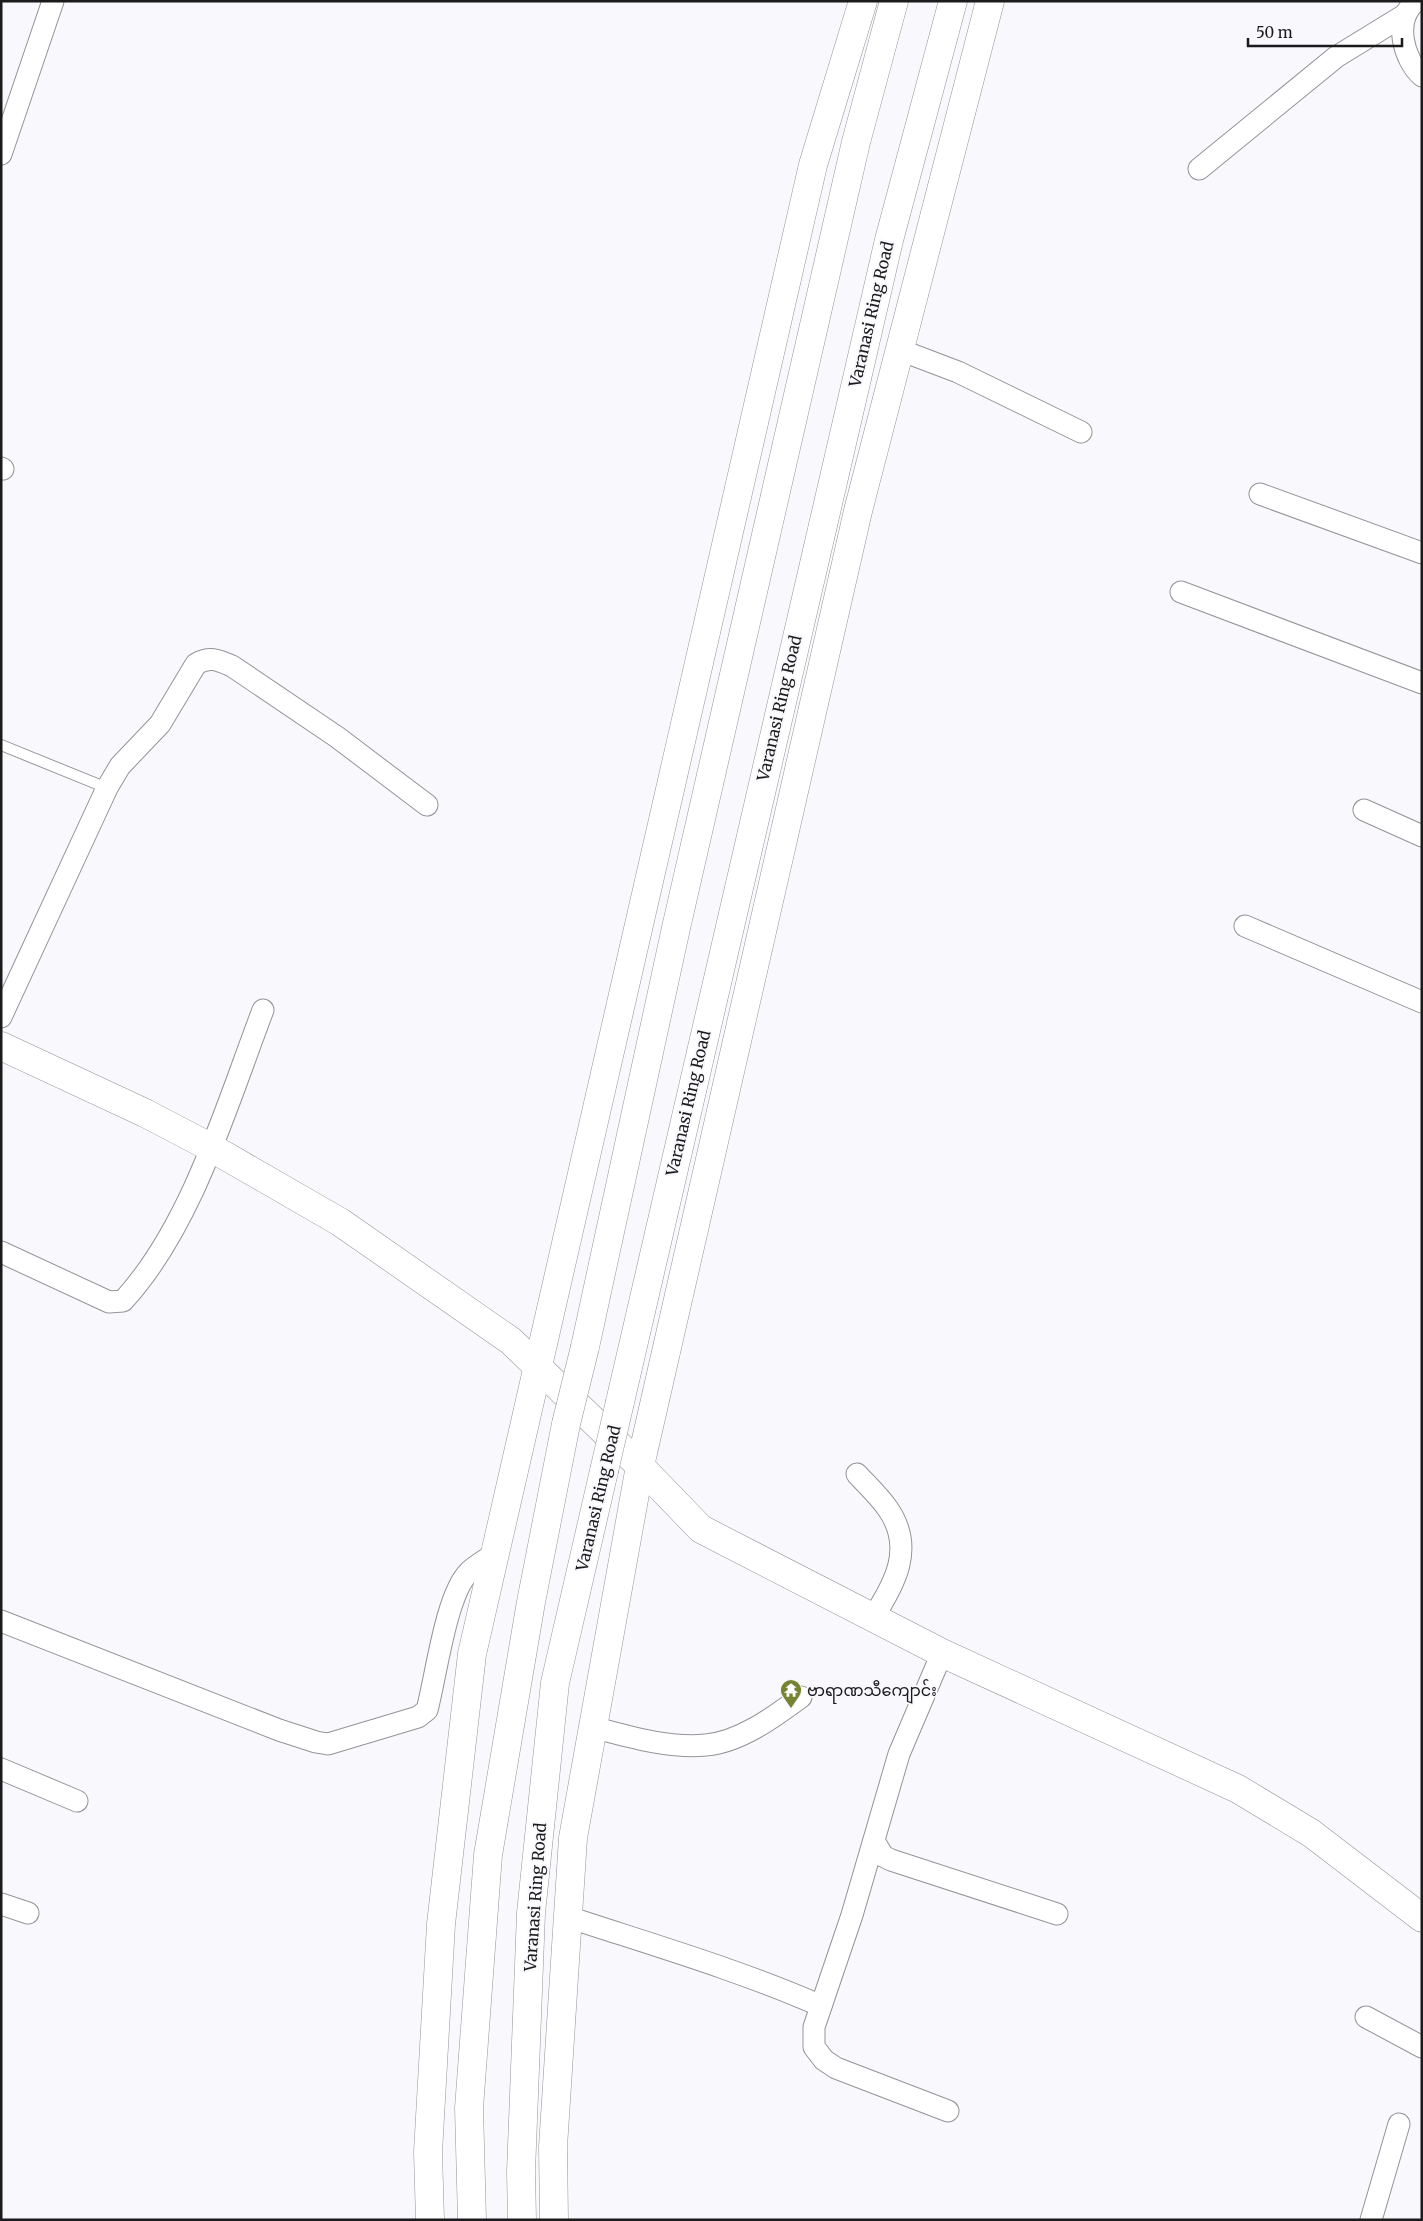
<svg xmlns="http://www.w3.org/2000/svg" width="1423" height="2221" viewBox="0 0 1423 2221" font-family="Merriweather,'Noto Sans Myanmar',serif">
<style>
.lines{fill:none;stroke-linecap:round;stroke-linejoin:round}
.lane-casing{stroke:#949498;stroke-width:12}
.street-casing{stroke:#949498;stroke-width:23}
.secondary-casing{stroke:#949498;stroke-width:29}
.highway-casing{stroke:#949498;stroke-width:29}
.lane{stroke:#fff;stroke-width:10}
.street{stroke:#fff;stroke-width:21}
.secondary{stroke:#fff;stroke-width:28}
.highway{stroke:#fff;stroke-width:28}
.highway-bridge-casing{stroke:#949498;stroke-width:29;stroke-linecap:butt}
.highway-bridge{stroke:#fff;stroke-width:28}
.labels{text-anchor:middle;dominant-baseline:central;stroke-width:4;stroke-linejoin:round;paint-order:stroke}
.street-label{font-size:16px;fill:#1b1b1c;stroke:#f8f8fd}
.poi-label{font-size:16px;fill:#1b1b1c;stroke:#f8f8fd;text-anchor:start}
</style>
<rect width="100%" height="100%" fill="#f8f8fd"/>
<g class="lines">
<g class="lane-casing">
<path id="lane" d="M1,745L107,788"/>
</g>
<g class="street-casing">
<g id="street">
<path d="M1416,1C1393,19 1403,59 1422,76"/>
<path d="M1,154L53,1"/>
<path d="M1199,169L1336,57L1406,14"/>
<path d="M900,350L958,372L1081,432"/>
<path d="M1,468L3,469"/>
<path d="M1260,494L1422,553"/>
<path d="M1181,592L1422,683"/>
<path d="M1364,810L1422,836"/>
<path d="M1245,926L1422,1002"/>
<path d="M1,1017L107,788L120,766L160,724L196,664C210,656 218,660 232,666L337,737L427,805"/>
<path d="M1,1252L109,1302L123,1301C192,1226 227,1104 263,1010"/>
<path d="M857,1474C867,1485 879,1496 888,1509C915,1548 895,1584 872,1619"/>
<path d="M1,1621L279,1730L316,1742L328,1744L418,1717L427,1710C436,1677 446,1594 469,1572C476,1565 486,1560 494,1554"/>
<path d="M942,1653L899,1754L852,1915L814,2027V2047L824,2060L836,2068L948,2111"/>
<path d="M592,1727C628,1736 668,1749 706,1745C740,1742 774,1717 801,1697"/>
<path d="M1,1769L77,1801"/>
<path d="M874,1841L883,1856L891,1860L1057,1914"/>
<path d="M1,1904L28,1913"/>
<path d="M568,1917C653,1945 739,1970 821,2006"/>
<path d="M1366,2017L1422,2047"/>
<path d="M1371,2220L1399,2124"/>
</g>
</g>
<g class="secondary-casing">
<path id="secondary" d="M1,1046L145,1113L210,1147L340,1222L511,1341L640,1466L701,1529L942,1653L1238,1789L1311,1833L1422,1918"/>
</g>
<g class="highway-casing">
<g id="highway">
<path d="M585,1347L676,928L856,142L894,1"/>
<path d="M620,1402L889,240L953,1"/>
<path d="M430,2220L428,2152L441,1924L472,1654L813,165L863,1"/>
<path d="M472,2220L469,2108L488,1855L531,1602L566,1424"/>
<path d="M522,2220L521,2172L531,1913L555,1683L604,1471"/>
<path d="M554,2220L553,2147L573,1838L640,1466L858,511L990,1"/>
</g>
</g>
<use href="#lane" class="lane"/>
<use href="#street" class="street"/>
<use href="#secondary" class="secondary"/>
<use href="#highway" class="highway"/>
<g class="highway-bridge-casing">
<g id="highway-bridge">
<path d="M566,1424L585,1347"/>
<path d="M604,1471L620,1402"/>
</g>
</g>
<use href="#highway-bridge" class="highway-bridge"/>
</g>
<defs>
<g id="temple-pin" transform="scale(1.125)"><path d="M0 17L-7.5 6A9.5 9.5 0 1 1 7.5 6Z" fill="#768432" stroke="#f8f8fd"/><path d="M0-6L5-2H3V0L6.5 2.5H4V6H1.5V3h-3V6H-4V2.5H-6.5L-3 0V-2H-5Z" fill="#fff"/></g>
</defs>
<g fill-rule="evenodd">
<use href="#temple-pin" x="791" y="1690"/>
</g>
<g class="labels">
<g class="street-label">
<text transform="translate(871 314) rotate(-77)">Varanasi Ring Road</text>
<text transform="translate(779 708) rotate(-77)">Varanasi Ring Road</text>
<text transform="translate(688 1103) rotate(-77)">Varanasi Ring Road</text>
<text transform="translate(598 1498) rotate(-77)">Varanasi Ring Road</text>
<text transform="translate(535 1897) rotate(-86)">Varanasi Ring Road</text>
</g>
<g class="poi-label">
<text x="807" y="1690">ဗာရာဏသီကျောင်း</text>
</g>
</g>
<rect width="1423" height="2221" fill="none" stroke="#1b1b1c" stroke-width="5"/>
<path d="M1248 38v8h154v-8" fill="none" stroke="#1b1b1c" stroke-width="2.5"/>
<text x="1256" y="38" font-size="15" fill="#1b1b1c" stroke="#f8f8fd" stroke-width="4" paint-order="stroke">50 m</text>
</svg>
